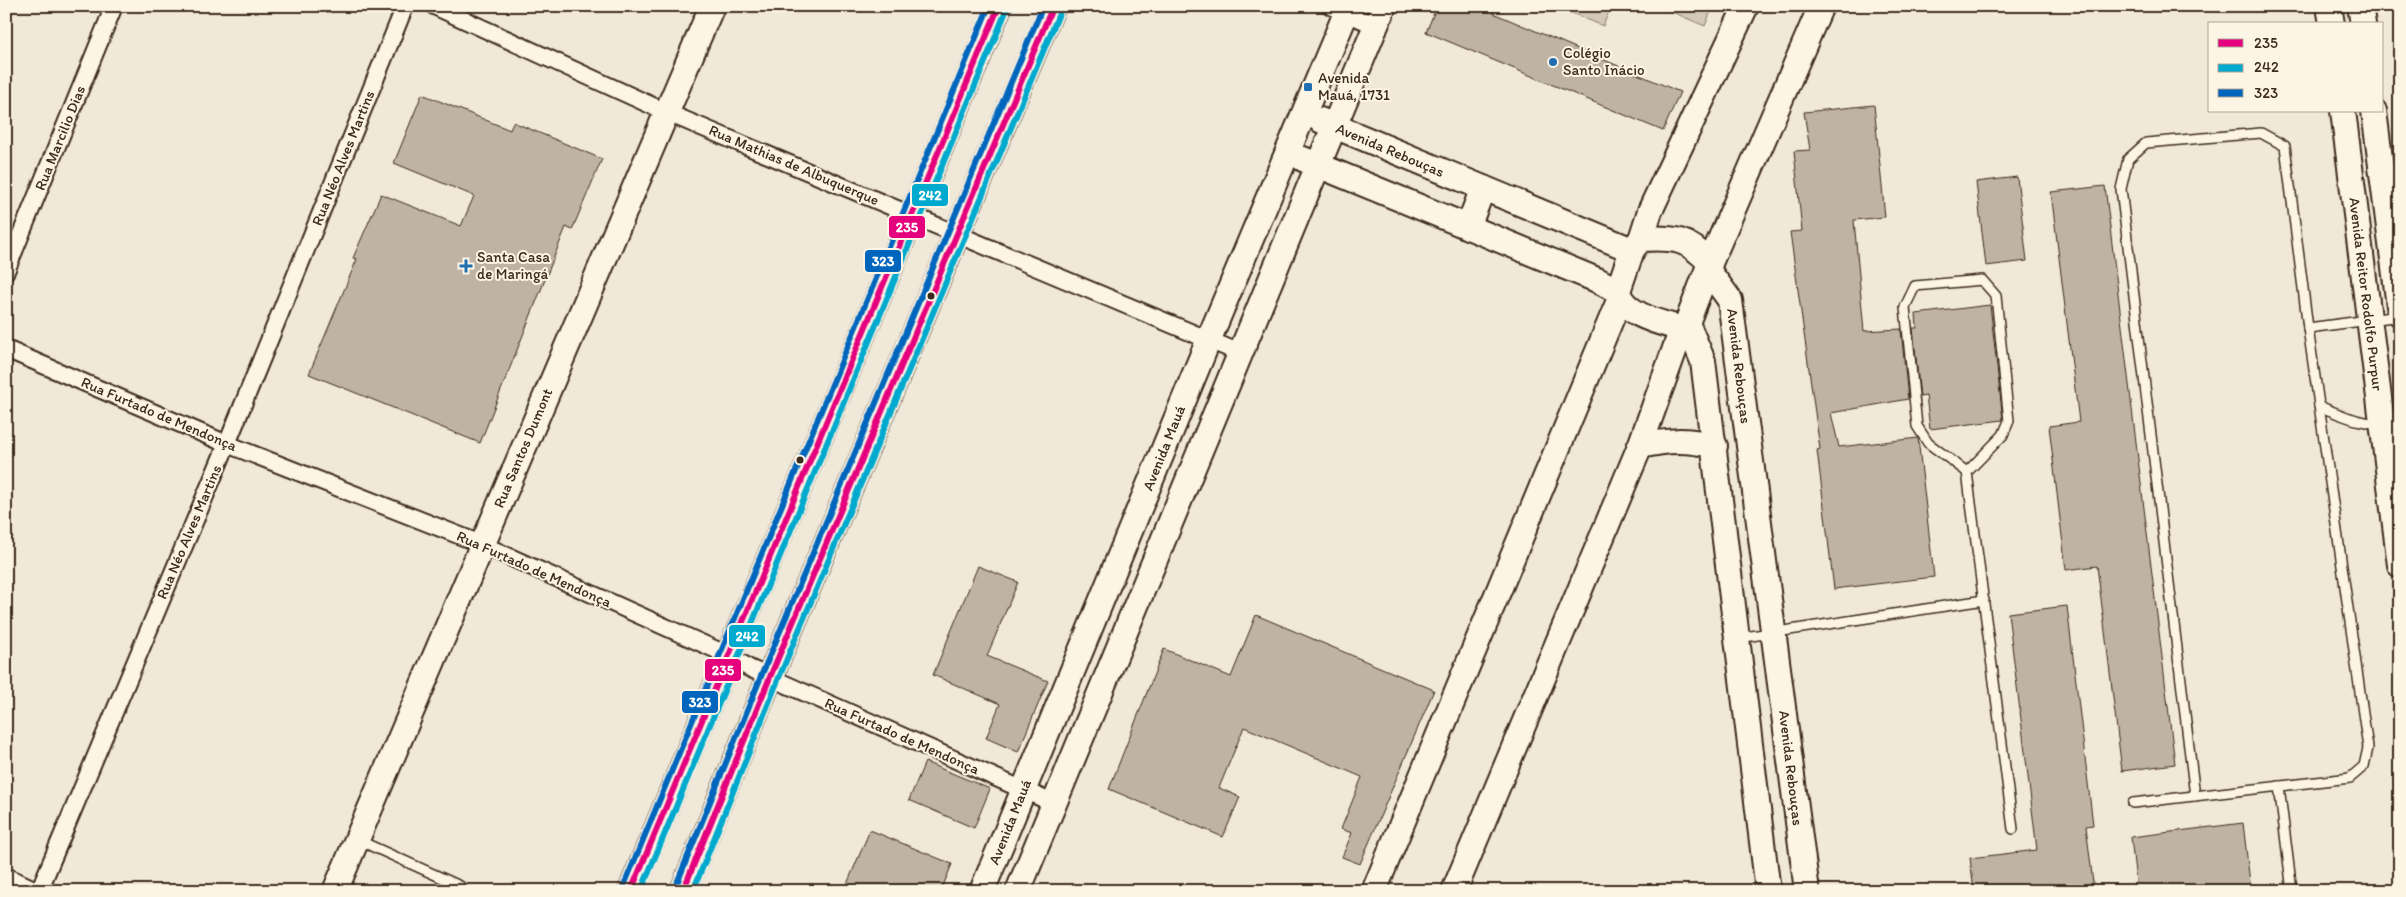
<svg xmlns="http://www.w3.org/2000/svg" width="2406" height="897" viewBox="0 0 2406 897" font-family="Itim,sans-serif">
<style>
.green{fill:#d2c9ba;stroke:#867a6c}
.building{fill:#beb3a4;stroke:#3b2a1e}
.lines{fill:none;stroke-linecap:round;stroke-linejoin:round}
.lane-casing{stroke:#3b2a1e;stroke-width:12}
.street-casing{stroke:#3b2a1e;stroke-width:20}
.secondary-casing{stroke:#3b2a1e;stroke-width:28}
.lane{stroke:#fcf5e5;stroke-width:9}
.street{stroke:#fcf5e5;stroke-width:16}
.secondary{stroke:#fcf5e5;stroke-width:24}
.bus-1-casing{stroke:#fcf5e5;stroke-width:10}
.bus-2-casing{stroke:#fcf5e5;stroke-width:10}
.bus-3-casing{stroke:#fcf5e5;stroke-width:10}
.bus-1{stroke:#e5007d;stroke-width:6}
.bus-2{stroke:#00a9ce;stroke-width:6}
.bus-3{stroke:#0065bd;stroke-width:6}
.poi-dot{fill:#1f6fb2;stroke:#fcf5e5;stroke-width:2}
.bus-dot{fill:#3b2a1e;stroke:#fcf5e5;stroke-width:2}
.labels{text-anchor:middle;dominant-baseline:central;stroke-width:4;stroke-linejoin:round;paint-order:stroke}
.poi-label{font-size:15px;fill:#3b2a1e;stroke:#fcf5e5;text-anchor:start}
.street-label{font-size:15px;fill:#3b2a1e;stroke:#fcf5e5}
.line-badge{stroke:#fcf5e5;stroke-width:2}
.badge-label{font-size:14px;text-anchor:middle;font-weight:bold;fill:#fff}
</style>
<rect width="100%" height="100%" fill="#f0e9d9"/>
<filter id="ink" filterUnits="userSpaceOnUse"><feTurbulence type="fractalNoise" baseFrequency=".02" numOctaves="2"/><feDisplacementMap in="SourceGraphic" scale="10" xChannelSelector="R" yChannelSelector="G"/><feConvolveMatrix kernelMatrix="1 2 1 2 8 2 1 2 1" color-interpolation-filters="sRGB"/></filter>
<g filter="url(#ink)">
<g class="green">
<path d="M1555,6H1611L1603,26Z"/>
<path d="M1658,6H1713L1705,26Z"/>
</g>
<g class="building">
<path d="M1437,6H1496L1493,13L1680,92L1663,131L1426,32Z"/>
<path d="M422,94L510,130L513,122L602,159L572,230L566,227L480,443L309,374L357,259L353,258L381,194L461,226L474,196L394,163Z"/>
<path d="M1874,105L1885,217L1854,220L1864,331L1901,329L1908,399L1831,413L1839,447L1918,438L1934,577L1834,589L1817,450L1820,449L1790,232L1802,231L1794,151L1810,150L1804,112Z"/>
<path d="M2017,177L2027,261L1986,266L1976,182Z"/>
<path d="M2105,186L2175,764L2122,771L2097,566L2066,570L2049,426L2079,422L2051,192Z"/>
<path d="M1990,305L2003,420L1930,429L1926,396L1920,397L1913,328H1917L1916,314Z"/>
<path d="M978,566L1018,582L987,656L1048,681L1018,752L986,738L1000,704L933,675Z"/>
<path d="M2067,606L2093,825L2086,826L2094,891H1974L1970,858L2037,850L2008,613Z"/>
<path d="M1256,615L1434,690L1360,864L1342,857L1352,833L1341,829L1362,777L1244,727L1219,788L1240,797L1223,837L1109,789L1164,649L1231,677Z"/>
<path d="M925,762L990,789L974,828L909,800Z"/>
<path d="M2243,823L2251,891H2137L2131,837Z"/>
<path d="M870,830L952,864L941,891H844Z"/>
</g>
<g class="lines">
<g class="lane-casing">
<g id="lane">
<path d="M2319,406C2347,418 2369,427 2400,423"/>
<path d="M1967,472L1928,443L1917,426L1905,307L1915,286L1982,280L1996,296L2009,421L2003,435L1967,472L2013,829"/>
<path d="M1738,638L1984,600"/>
<path d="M2279,786L2292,891"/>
<path d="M2195,796L2121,189L2128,159L2146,143L2261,133L2285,146L2308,328"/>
<path d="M2133,803L2350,778L2364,766L2368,748L2308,328L2400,316"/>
<path d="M358,840L460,886L465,891"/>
</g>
</g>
<g class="street-casing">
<g id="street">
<path d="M434,6L668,113L1240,353"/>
<path d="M1331,6L1376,26"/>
<path d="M6,271L114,6"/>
<path d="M6,349L227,444L481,544L730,656L749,668L1055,804"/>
<path d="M6,876L38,891"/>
<path d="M39,891L227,444L405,6"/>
</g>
</g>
<g class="secondary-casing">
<g id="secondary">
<path d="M2329,6L2332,24"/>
<path d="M2360,6L2363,24"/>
<path d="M2343,111L2400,565"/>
<path d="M2374,111L2400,314"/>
<path d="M1320,120L1632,250"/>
<path d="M1303,159L1597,280L1618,291C1623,315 1662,323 1682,329L1687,323L1710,263C1688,238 1673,237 1641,239L1632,250L1618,291"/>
<path d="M1468,227L1483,188"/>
<path d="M1641,239L1650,211L1746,6"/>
<path d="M1710,263L1821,6"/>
<path d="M1708,270L1730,300L1807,891"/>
<path d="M1687,323L1703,361L1768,891"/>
<path d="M1640,446C1669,440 1686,439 1715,446"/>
<path d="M335,891L712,6"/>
<path d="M631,891L999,6"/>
<path d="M683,891L770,677L1053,6"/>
<path d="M982,891L1209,339L1349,6"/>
<path d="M1018,891L1384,6"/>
<path d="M1374,891L1620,298"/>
<path d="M1454,891L1640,446L1682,329"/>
</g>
</g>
<use href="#lane" class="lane"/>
<use href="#street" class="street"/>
<use href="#secondary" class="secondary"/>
<g class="bus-1-casing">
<g id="bus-1">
<path d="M631,891L999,6"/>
<path d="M683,891L770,677L1053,6"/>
</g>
</g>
<g class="bus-2-casing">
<g id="bus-2">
<path d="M641,891L1007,9"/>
<path d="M693,891L778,680L1061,9"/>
</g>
</g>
<g class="bus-3-casing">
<g id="bus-3">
<path d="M623,888L989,6"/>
<path d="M675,888L762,674L1043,6"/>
</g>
</g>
<use href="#bus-1" class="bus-1"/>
<use href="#bus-2" class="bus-2"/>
<use href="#bus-3" class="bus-3"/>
</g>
</g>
<g class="poi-dot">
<circle cx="1553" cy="62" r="5"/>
<rect x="1303" y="82" width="10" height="10" rx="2.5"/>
<path d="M463.5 258.5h5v5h5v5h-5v5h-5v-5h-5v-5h5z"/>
</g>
<g class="bus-dot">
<circle cx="931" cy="296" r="4.5"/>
<circle cx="800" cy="460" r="4.5"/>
</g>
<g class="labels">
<g class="poi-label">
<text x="1563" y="53">Colégio<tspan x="1563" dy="17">Santo Inácio</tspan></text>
<text x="1318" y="78">Avenida<tspan x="1318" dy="17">Mauá, 1731</tspan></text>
<text x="477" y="257">Santa Casa<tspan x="477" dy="17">de Maringá</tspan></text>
</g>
<g class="street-label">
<text transform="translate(60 138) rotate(-68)">Rua Marcilio Dias</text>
<text transform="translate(1390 150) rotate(23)">Avenida Rebouças</text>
<text transform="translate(343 158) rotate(-68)">Rua Néo Alves Martins</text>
<text transform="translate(794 165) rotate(23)">Rua Mathias de Albuquerque</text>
<text transform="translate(2366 294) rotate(83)">Avenida Reitor Rodolfo Purpur</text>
<text transform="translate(1739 366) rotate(83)">Avenida Rebouças</text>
<text transform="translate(159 414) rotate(23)">Rua Furtado de Mendonça</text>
<text transform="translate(523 448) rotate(-67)">Rua Santos Dumont</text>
<text transform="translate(1164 448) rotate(-68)">Avenida Mauá</text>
<text transform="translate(189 532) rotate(-67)">Rua Néo Alves Martins</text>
<text transform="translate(534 569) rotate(24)">Rua Furtado de Mendonça</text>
<text transform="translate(902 736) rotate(24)">Rua Furtado de Mendonça</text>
<text transform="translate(1791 768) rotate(83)">Avenida Rebouças</text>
<text transform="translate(1010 822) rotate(-68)">Avenida Mauá</text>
</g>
</g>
<g class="line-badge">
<rect x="911" y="183" width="38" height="24" rx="5" fill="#00a9ce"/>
<rect x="888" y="215" width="38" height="24" rx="5" fill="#e5007d"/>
<rect x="864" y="249" width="38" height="24" rx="5" fill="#0065bd"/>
<rect x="728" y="624" width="38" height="24" rx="5" fill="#00a9ce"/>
<rect x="704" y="658" width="38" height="24" rx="5" fill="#e5007d"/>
<rect x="681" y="690" width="38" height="24" rx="5" fill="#0065bd"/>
</g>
<g class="badge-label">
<text x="930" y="200">242</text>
<text x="907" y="232">235</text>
<text x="883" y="266">323</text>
<text x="747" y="641">242</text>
<text x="723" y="675">235</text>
<text x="700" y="707">323</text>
</g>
<rect width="2406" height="897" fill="none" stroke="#fcf5e5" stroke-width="25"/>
<rect x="12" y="12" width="2381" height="872" fill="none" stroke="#3b2a1e" stroke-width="2" filter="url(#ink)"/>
<rect x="2208" y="22" width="175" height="90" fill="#fcf5e5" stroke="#afa495"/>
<rect x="2218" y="39" width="25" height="8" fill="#e5007d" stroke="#afa495"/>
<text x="2254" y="48" font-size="15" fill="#3b2a1e">235</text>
<rect x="2218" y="64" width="25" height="8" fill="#00a9ce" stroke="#afa495"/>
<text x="2254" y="72" font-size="15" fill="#3b2a1e">242</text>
<rect x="2218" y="89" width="25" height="8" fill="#0065bd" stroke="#afa495"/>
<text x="2254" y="98" font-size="15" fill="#3b2a1e">323</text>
</svg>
